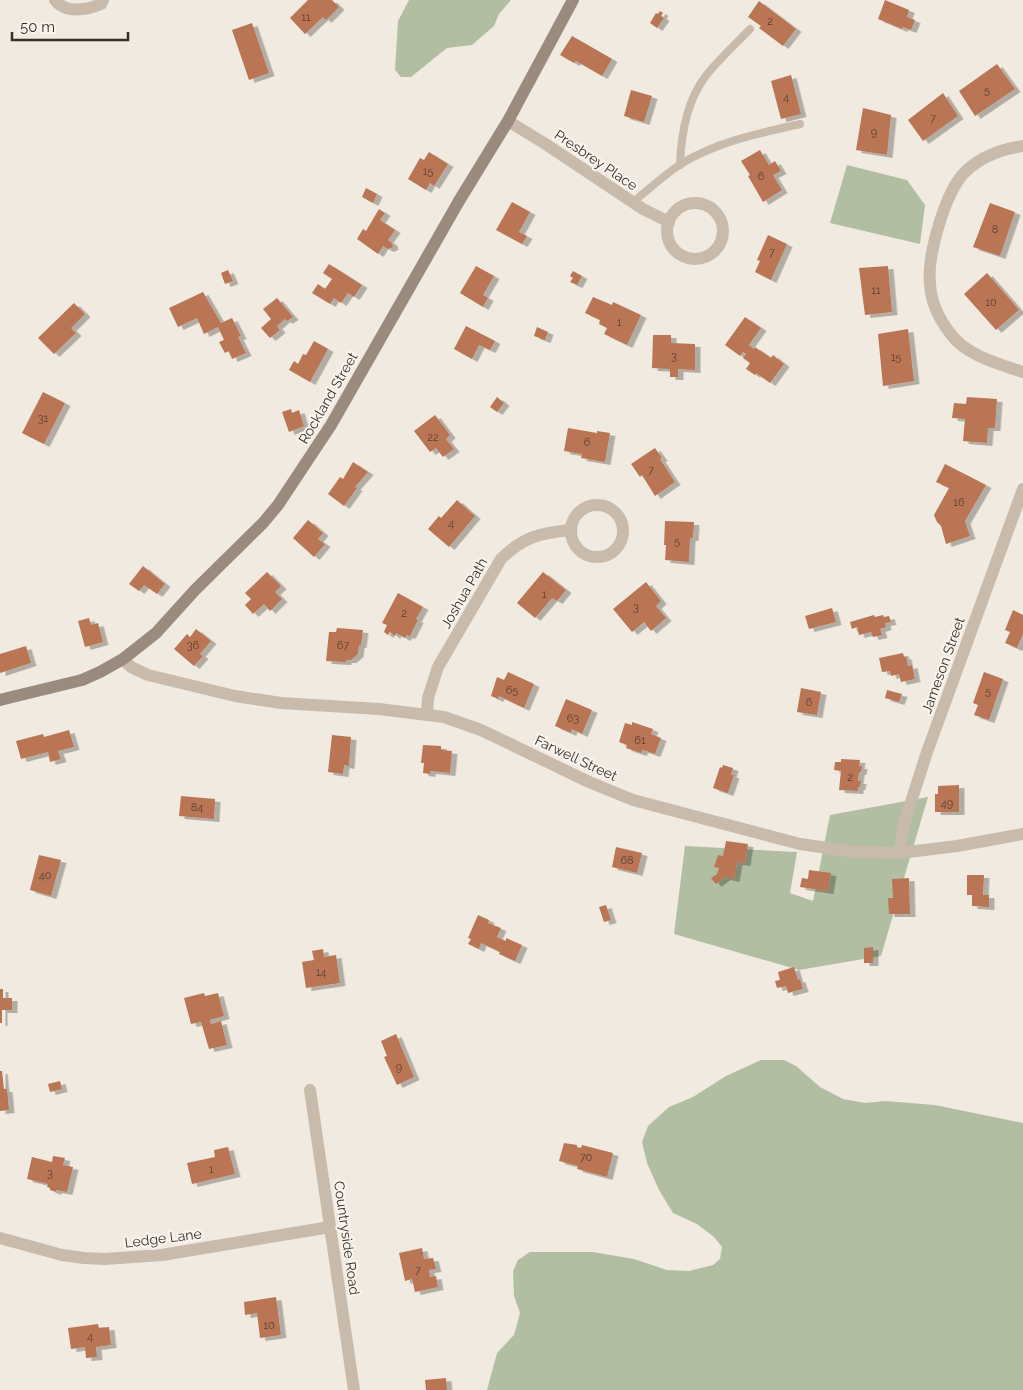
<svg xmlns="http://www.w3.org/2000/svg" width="1023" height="1390" viewBox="0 0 1023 1390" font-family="Raleway,sans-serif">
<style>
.green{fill:#b2bea1}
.building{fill:#ba7454;filter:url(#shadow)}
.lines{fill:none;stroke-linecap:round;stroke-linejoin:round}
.lane{stroke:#c8bbac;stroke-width:8}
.street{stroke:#c8bbac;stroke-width:12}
.secondary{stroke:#9b8b7e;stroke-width:12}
.labels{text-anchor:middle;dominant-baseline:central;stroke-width:4.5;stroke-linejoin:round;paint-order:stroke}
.number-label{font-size:11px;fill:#584034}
.street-label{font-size:14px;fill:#372f2a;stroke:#f8f3ec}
</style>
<defs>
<filter id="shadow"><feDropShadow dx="5.5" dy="3" stdDeviation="0" flood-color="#0004"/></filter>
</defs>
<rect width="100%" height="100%" fill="#f1eae0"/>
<g class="green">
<path d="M409,0H511L499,14L494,26L472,45L447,48L411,77H401L395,70L398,21Z"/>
<path d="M847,165L907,180L925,205L920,244L830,223Z"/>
<path d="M928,797L881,956L799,970L674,934L685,846L797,852L790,893L813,901L830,815Z"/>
<path d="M761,1060H784L796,1066L820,1087L843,1099L865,1103L885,1101L935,1105L1023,1123V1390H487L497,1353L514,1335L520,1313L514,1296L513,1271L518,1260L530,1252H593L634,1259L667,1270L689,1271L713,1265L720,1259L722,1247L714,1237L697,1224L673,1213L659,1190L647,1163L642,1142L648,1126L669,1107L693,1097L726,1076Z"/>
</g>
<g class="building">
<path d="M308,0H332L339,7L326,20L323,17L305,34L290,18Z"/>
<path d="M885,0L909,10L907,17L915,20L911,30L903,27L902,29L878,19Z"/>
<path d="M759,1L796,29L783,46L759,28L761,26L748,17Z"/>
<path d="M660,11L663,13L661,16L664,18L657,28L650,23L656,13L658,14Z"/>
<path d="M252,23L269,73L249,80L232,30Z"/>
<path d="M572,36L612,59L602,76L576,61L574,63L560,55Z"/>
<path d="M997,64L1015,89L975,116L959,91Z"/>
<path d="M791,75L801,114L781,119L771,81Z"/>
<path d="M631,90L652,96L644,122L624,116Z"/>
<path d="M943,93L958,116L923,141L908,120Z"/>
<path d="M863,108L891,115L887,155L856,150Z"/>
<path d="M760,150L769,165L775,161L781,171L773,175L782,190L763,202L748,176L750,175L741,161Z"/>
<path d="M429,152L448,164L434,186L430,183L426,190L408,179L420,158L424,160Z"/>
<path d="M366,188L377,194L373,203L362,197Z"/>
<path d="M512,202L530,212L519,232L527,236L522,244L496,230Z"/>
<path d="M990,203L1015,212L1000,256L973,247Z"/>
<path d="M379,209L385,213L380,220L395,230L388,240L392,243L393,247L388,249L383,246L378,254L357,239L363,229L366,231Z"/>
<path d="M768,235L787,244L771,280L755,272L760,261L757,260Z"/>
<path d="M329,264L362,285L354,297L348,293L341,303L334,298L330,304L312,293L318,284L325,289L332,279L323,273Z"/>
<path d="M476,266L494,276L483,295L488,298L483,307L460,293Z"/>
<path d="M888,266L892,312L865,315L859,268Z"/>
<path d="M228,270L233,281L225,284L221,273Z"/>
<path d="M573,271L582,276L577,285L570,282L573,278L570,276Z"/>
<path d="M987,273L1019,310L996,330L964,294Z"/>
<path d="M203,292L221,323L232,318L241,336L238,337L246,353L232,359L229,351L225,353L219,342L224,340L218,327L204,334L197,318L178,327L169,308Z"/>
<path d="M593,297L612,305L613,302L641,315L627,345L604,334L607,328L599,324L600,320L585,313Z"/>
<path d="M277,298L293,317L287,321L285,319L277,326L280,330L270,338L261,328L271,319L263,309Z"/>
<path d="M74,303L85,314L71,328L76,333L54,354L38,338Z"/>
<path d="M745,317L761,328L749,345L754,349L755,347L771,358L773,355L784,364L770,383L756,373L755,375L746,369L750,363L743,358L746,354L743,352L740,356L725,345Z"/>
<path d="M466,326L495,341L490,350L479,345L472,359L454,349Z"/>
<path d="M537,327L548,332L545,340L534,336Z"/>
<path d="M908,329L914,381L883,386L878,334Z"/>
<path d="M653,335H671V343L695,344V370L678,369V377H670V369L652,368Z"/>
<path d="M314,341L328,349L310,382L289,370L294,361L298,364L303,354L306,355Z"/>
<path d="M43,392L65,403L44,444L22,433Z"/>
<path d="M497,397L504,403L497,412L490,407Z"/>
<path d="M967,397L997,399L995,428H988L987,443L963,441L965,419L952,418L954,403L966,404Z"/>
<path d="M291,409L292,413L299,410L304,426L289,432L282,412Z"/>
<path d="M435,415L450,435L446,439L454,449L443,457L436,448L430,452L414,431Z"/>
<path d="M568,428L597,433V431L610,433L605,462L581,458L582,454L564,451Z"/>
<path d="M655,448L662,458L660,459L675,482L655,496L642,475L640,477L631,464Z"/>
<path d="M353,462L368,472L355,487L357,488L344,506L328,494L340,477L343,479Z"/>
<path d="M945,464L986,485L965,521L970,536L946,544L941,526L937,522L934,515L949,488L936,482Z"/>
<path d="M457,500L475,516L449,547L428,529L439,516L441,518Z"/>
<path d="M308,520L323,533L318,539L325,544L314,557L293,538Z"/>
<path d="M665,521L694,522L693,538H690L689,562L665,560L666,545H664Z"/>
<path d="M143,566L165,584L157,594L144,585L139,591L129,584Z"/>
<path d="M267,572L281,586L275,592L282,599L270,611L264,604L253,614L245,605L251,599L245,593Z"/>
<path d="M543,572L566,590L557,601L552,598L535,618L517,603Z"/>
<path d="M646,582L661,601L656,606L666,618L651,631L644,622L632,632L613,609Z"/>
<path d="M398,593L423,607L416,619L418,620L410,636L407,635L405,638L396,633L395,636L390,632L388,635L384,632L387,625L382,623Z"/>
<path d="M832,608L836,622L809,629L805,616Z"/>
<path d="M1013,610L1023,615V634L1017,648L1005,643L1010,632L1005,630Z"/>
<path d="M874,615L875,617L883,615L884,617L889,616L891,622L885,623L886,627L880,629L882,635L873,637L871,632L859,635L857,627L852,629L850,622Z"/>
<path d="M89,618L91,625L98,623L103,642L85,647L78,621Z"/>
<path d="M337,628L363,630L361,645H359L358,654L351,660H346V662L326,661L329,632H336Z"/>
<path d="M196,629L211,641L200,654L203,656L194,666L174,649L187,634L190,637Z"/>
<path d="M26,646L31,663L0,673V654Z"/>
<path d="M903,653L904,657L906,656L908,666L912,665L915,679L901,682L899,674L891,676L890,671L882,672L879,658Z"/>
<path d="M508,672L534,684L524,708L499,696L498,699L491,696L497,677L504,680Z"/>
<path d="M984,672L1003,679L989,720L974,715L978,705L973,703Z"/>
<path d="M801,688L821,692L817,715L797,712Z"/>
<path d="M887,690L902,694L899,702L885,698Z"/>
<path d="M566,699L592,710L582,734L572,729L571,733L555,726Z"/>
<path d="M632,722L653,729L651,734L661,738L655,754L643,750L641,753L626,748L627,745L619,742L625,723L632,725Z"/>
<path d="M69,730L74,747L58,751L61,759L50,762L48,752L21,759L16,741L43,734L44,737Z"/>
<path d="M332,735L351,737L349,766L344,765L343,774L328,772Z"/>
<path d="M423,745L441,746V750L452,751L450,773L430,771V774L423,773L424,763H421Z"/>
<path d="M841,759L860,760L859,766H862L861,772H859L858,781H861L860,787H858V791L839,790L841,771L834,770L835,762H841Z"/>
<path d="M723,765L733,768L731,775H734L728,793L713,788L720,767L722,768Z"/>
<path d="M959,785V812H935V794H938V786Z"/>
<path d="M181,796L215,799L214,819L179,816Z"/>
<path d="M726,841L748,844L745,863L737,862L734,879L725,877L716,884L711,878L717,874L719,868L714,867L718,855L723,856Z"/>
<path d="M616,847L642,853L637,873L612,867Z"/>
<path d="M39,855L61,860L51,896L30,890Z"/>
<path d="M809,870L831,873L828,891L800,887L802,878L808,879Z"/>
<path d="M967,875H984L983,895H989V907L972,906V895H967Z"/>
<path d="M909,878L910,914H889L888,898H893L892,879Z"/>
<path d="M606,905L611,920L604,922L599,907Z"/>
<path d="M478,915L489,920L488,923L501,928L497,937L506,941V938L522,945L515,961L499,954L500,952L481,943L479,949L468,944L471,939L468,938Z"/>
<path d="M873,947V963H864V948Z"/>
<path d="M323,949L324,957L336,955L340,983L306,988L302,962L314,960L312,951Z"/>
<path d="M794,967L798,980L800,979L803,989L788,993L786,986L777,988L775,981L780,980L778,972Z"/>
<path d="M0,989H3V998H12V1010H2V1023H0Z"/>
<path d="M204,993L205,996L218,993L224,1016L210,1020L211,1024L221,1021L227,1045L209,1049L201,1022L191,1024L184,998Z"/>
<path d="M396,1034L414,1077L397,1085L384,1057L387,1056L381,1041Z"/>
<path d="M0,1071H2L4,1089H7L9,1110L0,1111Z"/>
<path d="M60,1081L62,1089L50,1092L48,1084Z"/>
<path d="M564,1143L577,1145V1147L581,1148L582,1145L613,1153L607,1177L577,1169L578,1166L559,1161Z"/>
<path d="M228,1147L235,1174L192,1184L187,1163L215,1157L214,1150Z"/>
<path d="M53,1156L65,1158L63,1165L73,1167L67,1192L56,1190V1192L50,1190V1188L47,1187L48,1184L27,1179L32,1157L52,1162Z"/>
<path d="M422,1248L424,1259L433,1258L436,1269L429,1270L430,1277L436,1276L438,1287L415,1292L412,1279L405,1281L399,1253Z"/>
<path d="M276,1297L281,1335L260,1338L257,1313L245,1315L244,1302Z"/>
<path d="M98,1324L99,1328L109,1327L111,1345L96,1347L97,1357L86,1358L85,1347L71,1349L68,1328Z"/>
<path d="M446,1378L447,1390H426L425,1380Z"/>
</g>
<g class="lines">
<g class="lane">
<path d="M680,165C681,136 687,101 705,77C718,60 735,45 750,29"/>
<path d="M633,202C648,190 664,175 681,164C716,142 760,133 800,124"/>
</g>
<g class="street">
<path d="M55,0C66,14 87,10 101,4L103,0"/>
<path d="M508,121L544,143L643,209L669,222"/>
<path d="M1023,146C1002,149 980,157 965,172C945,192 927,256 930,284C931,302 939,319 950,333C965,355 999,364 1023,372"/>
<circle cx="695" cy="231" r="28"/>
<circle cx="597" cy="531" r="26"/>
<path d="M123,659L131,667L148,675L235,696L281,703L379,709L444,717L481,730L589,782L633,800L800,844L855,852L900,853L957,846L1023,834"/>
<path d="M427,714L428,698L438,667L501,559C523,537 540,533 570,530"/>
<path d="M900,853L903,827L927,752L1023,489"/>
<path d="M310,1090L354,1390"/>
<path d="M0,1238L62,1255L84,1258L105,1259L162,1255L330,1227"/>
</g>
<path class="secondary" d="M0,700L82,680L100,672L123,659L156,633L195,590L263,523L278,505L331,425L459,201L508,121L573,0"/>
</g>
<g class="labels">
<g class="number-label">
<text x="306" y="17">11</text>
<text x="770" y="21">2</text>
<text x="987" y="90">5</text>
<text x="786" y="97">4</text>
<text x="933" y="118">7</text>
<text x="874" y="132">9</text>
<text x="428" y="171">15</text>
<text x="761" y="176">6</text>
<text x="995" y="229">8</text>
<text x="772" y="252">7</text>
<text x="876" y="290">11</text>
<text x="991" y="302">10</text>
<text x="619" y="322">1</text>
<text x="674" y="356">3</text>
<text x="896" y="357">15</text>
<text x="43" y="418">31</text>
<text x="433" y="437">22</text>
<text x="587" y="442">6</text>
<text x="651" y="470">7</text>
<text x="959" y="502">16</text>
<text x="451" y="523">4</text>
<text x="677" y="541">5</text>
<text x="544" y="594">1</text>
<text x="636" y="607">3</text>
<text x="404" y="613">2</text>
<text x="193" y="645">36</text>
<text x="343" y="645">67</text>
<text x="512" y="690">65</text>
<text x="988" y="691">5</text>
<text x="809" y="702">6</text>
<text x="573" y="718">63</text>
<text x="640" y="740">61</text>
<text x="850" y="777">2</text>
<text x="947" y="803">49</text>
<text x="197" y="807">84</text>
<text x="627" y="860">68</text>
<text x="45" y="875">40</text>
<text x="321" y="972">14</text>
<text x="399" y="1067">9</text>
<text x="586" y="1157">70</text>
<text x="211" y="1169">1</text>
<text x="50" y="1173">3</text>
<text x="418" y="1270">7</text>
<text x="269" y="1325">10</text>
<text x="90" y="1336">4</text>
</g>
<g class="street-label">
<text transform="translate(596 160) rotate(34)">Presbrey Place</text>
<text transform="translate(328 398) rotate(-60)">Rockland Street</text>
<text transform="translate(464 593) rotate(-60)">Joshua Path</text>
<text transform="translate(943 665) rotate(-70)">Jameson Street</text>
<text transform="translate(576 758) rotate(25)">Farwell Street</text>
<text transform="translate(163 1238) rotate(-7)">Ledge Lane</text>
<text transform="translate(347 1238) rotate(82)">Countryside Road</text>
</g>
</g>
<path d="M12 32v8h116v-8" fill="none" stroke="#372f2a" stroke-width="2.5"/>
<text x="20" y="32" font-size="15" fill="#372f2a" stroke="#f8f3ec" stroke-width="4" paint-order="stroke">50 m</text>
</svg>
